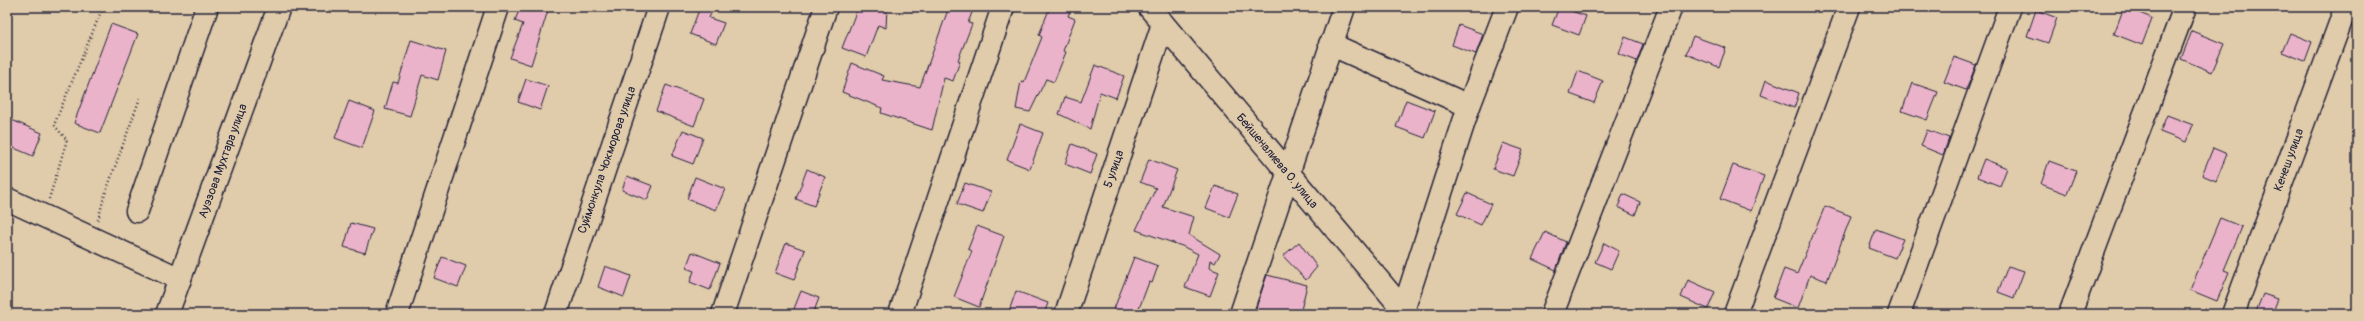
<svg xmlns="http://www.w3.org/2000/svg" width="2364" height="321" viewBox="0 0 2364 321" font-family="Pangolin,sans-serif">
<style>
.building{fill:#ebb3ca;stroke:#22223b}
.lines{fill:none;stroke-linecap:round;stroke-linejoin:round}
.minor-casing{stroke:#22223b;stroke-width:25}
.path{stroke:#22223b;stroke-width:2.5;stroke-dasharray:1 3;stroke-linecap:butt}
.minor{stroke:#e0cbaa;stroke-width:22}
.labels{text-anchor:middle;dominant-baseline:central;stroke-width:3;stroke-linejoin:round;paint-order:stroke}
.street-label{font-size:12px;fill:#22223b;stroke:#e0cbaa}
</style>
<rect width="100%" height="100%" fill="#e0cbaa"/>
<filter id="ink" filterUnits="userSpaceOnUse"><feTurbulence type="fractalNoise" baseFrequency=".025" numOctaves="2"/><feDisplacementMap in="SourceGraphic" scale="8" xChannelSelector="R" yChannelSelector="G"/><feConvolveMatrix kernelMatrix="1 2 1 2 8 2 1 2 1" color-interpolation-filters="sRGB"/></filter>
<g filter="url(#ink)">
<g class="building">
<path d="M520,7H549L531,65L510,58L523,24L515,21Z"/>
<path d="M700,7H714L709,18L724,23L716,44L690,34Z"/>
<path d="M858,7H887L886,28L878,25L866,57L842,48Z"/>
<path d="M949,7H974L968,23L972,24L958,60L960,61L953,81L944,78L932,130L881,113L882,108L842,92L852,63L884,76L882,80L920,87Z"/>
<path d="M1050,7H1072L1068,16L1075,19L1063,51L1066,52L1054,82L1046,79L1030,112L1016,109L1021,81L1024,82L1042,37L1039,35Z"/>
<path d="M1559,7L1586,16L1579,35L1552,25Z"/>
<path d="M2124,7L2152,18L2142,45L2114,34Z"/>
<path d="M2036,10L2057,18L2048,43L2027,36Z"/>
<path d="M111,24L138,34L100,133L74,123Z"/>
<path d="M1459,25L1483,34L1476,54L1452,45Z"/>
<path d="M2192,31L2224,44L2212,72L2181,59Z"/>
<path d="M2290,33L2312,42L2305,61L2282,52Z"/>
<path d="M1693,36L1726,48L1719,67L1686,54Z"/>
<path d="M1625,37L1643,44L1637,61L1619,54Z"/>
<path d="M411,40L446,51L438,80L422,75L410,116L385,109L393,82L398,83Z"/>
<path d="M1954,57L1976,65L1966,90L1944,82Z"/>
<path d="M1095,65L1124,76L1116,98L1100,92L1090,129L1059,114L1065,97L1081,102Z"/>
<path d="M1578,71L1603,81L1594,103L1570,94Z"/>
<path d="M526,79L548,86L540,110L518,102Z"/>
<path d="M1766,80L1799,93L1794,108L1761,95Z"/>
<path d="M1912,83L1938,92L1927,120L1902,111Z"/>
<path d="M666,85L704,99L694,126L656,111Z"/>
<path d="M1406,100L1435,111L1425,138L1396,127Z"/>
<path d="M349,101L375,111L362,148L335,138Z"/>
<path d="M2167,115L2193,125L2186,142L2160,132Z"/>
<path d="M7,118L42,133L33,156L7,145Z"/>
<path d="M1020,124L1043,133L1030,169L1007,160Z"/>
<path d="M683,130L703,138L693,164L672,156Z"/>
<path d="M1927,130L1949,138L1943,155L1921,146Z"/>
<path d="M1503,143L1523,150L1513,176L1493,169Z"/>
<path d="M1072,144L1097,154L1090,174L1065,164Z"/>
<path d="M2213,148L2227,154L2216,181L2202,175Z"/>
<path d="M1149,159L1177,170L1163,207L1194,217L1189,235L1220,254L1215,263L1210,260L1209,268L1219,272L1210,296L1185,287L1198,254L1182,246L1136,230L1156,188L1140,182Z"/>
<path d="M1984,159L2007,168L2000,186L1977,177Z"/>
<path d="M2049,161L2076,171L2067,194L2041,184Z"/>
<path d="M1733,165L1764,176L1751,211L1720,199Z"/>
<path d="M807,169L825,177L814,206L796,199Z"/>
<path d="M627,176L653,186L647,200L622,190Z"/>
<path d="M695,177L725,189L716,210L687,199Z"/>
<path d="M965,183L991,192L983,213L957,204Z"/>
<path d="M1215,186L1238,194L1229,217L1206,208Z"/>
<path d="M1467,193L1491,204L1481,225L1457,214Z"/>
<path d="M1623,194L1640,202L1635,215L1618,207Z"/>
<path d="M1825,206L1851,216L1827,281L1810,275L1798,308L1773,298L1784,269L1797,274Z"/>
<path d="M2220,218L2242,227L2224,270L2229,272L2217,301L2190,290Z"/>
<path d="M351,223L373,229L365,253L344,247Z"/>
<path d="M977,226L1004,236L979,307L954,297L972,251L968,249Z"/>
<path d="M1876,229L1903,239L1895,258L1869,248Z"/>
<path d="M1545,232L1566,242L1556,270L1532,259Z"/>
<path d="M1299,242L1317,267L1306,280L1283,256Z"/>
<path d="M786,243L805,250L794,280L775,273Z"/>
<path d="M1604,243L1619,251L1611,269L1595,262Z"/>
<path d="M692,252L720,263L710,290L690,282L694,271L686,268Z"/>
<path d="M442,257L466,266L458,287L434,278Z"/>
<path d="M1134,257L1158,266L1152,283L1149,282L1137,314H1112Z"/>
<path d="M605,266L631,276L624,297L598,287Z"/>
<path d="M2008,266L2024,271L2014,298L1998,292Z"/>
<path d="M1267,275L1307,285L1300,314H1254Z"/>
<path d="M1688,280L1715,292L1708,309L1681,297Z"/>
<path d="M801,291L819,298L813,314H792Z"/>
<path d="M1016,291L1048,303L1044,314H1008Z"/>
<path d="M2263,294L2278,299L2272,314H2255Z"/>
</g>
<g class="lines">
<g class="minor-casing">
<g id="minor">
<path d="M1149,7L1407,314"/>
<path d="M1330,44L1469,106"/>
<path d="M7,199L180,279"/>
<path d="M137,211L207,7"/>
<path d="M167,314L279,7"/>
<path d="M397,314L498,7"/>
<path d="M556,314L659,7"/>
<path d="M723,314L826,7"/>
<path d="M900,314L1003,7"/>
<path d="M1066,314L1163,24"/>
<path d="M1241,314L1344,7"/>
<path d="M1402,314L1469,106L1507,7"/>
<path d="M1552,314L1671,7"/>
<path d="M1735,314L1849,7"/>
<path d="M1899,314L2010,7"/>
<path d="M2070,314L2185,7"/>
<path d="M2233,314L2346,7"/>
</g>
</g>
<g class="path">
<path d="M49,199L67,140L54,125L103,7"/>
<path d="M98,220L104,197L140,98"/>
</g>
<use href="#minor" class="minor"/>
</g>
</g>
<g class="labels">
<g class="street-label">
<text transform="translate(607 160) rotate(-71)">Суймонкула Чокморова улица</text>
<text transform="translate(2289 160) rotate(-70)">Кенеш улица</text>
<text transform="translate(223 161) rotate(-70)">Ауэзова Мухтара улица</text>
<text transform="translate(1277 161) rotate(50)">Бейшеналиева О. улица</text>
<text transform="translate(1114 169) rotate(-71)">5 улица</text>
</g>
</g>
<rect width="2364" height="321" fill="none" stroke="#e0cbaa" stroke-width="24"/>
<rect x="12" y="12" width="2340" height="297" fill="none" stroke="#22223b" stroke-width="1.5" filter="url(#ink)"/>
</svg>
